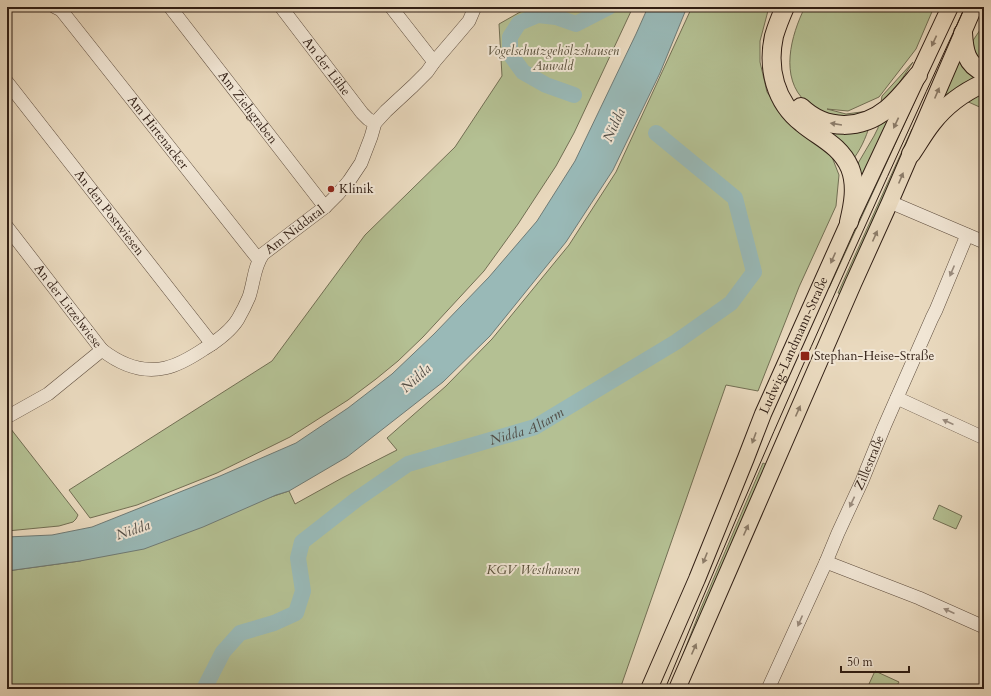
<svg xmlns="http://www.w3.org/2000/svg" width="991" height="696" viewBox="0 0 991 696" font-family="Cardo,serif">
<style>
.green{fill:#b4c093;stroke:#726f54}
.water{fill:#99b9b7;stroke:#6f7b76}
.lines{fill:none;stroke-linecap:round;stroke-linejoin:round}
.river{stroke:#99b9b7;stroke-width:16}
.minor-casing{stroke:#5e4d3e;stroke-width:14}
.major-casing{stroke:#301e14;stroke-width:18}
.highway-casing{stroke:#301e14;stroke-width:20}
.minor{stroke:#f1e6d5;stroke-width:13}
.major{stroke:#e9d9be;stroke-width:16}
.highway{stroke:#e9d9be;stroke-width:18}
.tram{stroke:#301e14;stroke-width:1}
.oneway{fill:#8c7c69}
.oneway2{fill:#9a8c7e}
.poi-dot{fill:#8f2418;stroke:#f1e6d5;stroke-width:1.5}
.labels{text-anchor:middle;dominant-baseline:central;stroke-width:4;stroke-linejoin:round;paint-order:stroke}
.park-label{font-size:13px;font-style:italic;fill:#584f3a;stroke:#f1e6d5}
.street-label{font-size:13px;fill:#301e14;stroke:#f1e6d5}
.poi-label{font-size:13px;fill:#301e14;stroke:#f1e6d5;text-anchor:start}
.water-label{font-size:14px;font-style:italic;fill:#504c45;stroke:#f1e6d5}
</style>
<rect width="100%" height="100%" fill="#e9d9be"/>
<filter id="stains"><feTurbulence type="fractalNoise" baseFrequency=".005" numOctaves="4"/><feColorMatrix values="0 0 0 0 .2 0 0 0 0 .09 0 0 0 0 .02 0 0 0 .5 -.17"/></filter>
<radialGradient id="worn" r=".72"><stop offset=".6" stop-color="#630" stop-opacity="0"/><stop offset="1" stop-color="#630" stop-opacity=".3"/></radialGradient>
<g class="green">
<path d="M529,7H633L574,133L556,166L518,224L484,271L423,337L398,361L376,379L348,400L290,437L217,473L137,505L90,518L69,490L272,361L365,235L455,147L502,76L499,24Z"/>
<path d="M692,7H769L760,41V62L767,92L773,101L830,152L839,175L836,206L799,287L758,391L726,385L620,689H7V571L80,561L289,491L295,504L342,478L397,450L387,438L446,386L492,339L569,245L616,172Z"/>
<path d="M789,7H793C784,27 777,48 779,70C783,106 812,132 849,129C856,129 863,126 870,124C866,138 860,151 851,162C844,148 832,138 819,130C814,126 808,124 803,120C782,104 773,77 775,51C777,36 783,21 789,7Z"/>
<path d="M805,7H934L916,49L879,97L848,111L827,109L846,114L869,111C865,113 861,115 858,117C855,117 839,119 836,118C832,117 826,113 822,111C817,109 810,106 806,102C779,78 791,35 805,7Z"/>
<path d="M984,24V66L976,58L972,42Z"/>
<path d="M961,49L984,75L938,110Z"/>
<path d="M913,62L890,97L880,108L882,96Z"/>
<path d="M927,73L914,103L829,288L826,286Z"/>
<path d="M984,88V109L964,100Z"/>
<path d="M892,110L860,189L857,165L874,136L878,128L879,120Z"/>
<path d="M912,129L914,130L841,294L838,293Z"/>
<path d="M7,424L78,515L76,519L73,522L59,526L7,531Z"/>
<path d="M763,463L767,465L683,664L680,662L701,608Z"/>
<path d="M939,505L962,516L956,529L933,519Z"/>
<path d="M875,671L899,682L895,689H880L869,684Z"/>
</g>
<path class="water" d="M648,7H687L660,73L613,170L566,242L490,336L443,382L347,457L289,491L276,495L203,527L144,549L80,561L7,571V537L52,535L92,527L220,476L296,443L348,408L392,374L434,334L489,277L537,221L575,161L636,34Z"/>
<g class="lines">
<g class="river">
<path d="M574,95L546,85L523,72L510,54V37L519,23L538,15L556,17L576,24L609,7"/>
<path id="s1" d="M204,689L223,652L240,633L274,623L296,613L303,591L298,558L302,542L357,499L408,464L535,427L676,342L731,303L754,272L735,198L656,133"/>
</g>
<g class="minor-casing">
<g id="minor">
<path id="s2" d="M55,7L61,10L69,20L259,260"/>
<path id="s3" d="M170,7L325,207"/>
<path id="s4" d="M281,7L362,113L368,119L375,123"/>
<path d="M391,7L434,62"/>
<path id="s5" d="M7,82L212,344"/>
<path d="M890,202L984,242"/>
<path id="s6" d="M7,227L102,350L48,394L7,417"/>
<path id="s7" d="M102,350C120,364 142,373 165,368C179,365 192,357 204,349C217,341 230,332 238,319C242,312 246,304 249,297C254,282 254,266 263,254L325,207L338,194L349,181L361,163L371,137L375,123L386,111L413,86L427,72L434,62L458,34L469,21L475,7"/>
<path d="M897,398L984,438"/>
<path d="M826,562L919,598L984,627"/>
<path id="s8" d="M768,689L826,562L838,533L862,481L884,427L932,318L936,310L967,235"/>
</g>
</g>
<g class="major-casing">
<g id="major">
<path id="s9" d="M649,689L697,579L746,458L763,414L849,222L950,7"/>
<path d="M677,689L853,284L890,202L974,7"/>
</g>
</g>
<g class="highway-casing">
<g id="highway">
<path d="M785,7C781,16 777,26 774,36C767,68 775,102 802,123C820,138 840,145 850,168C857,186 853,205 849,222"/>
<path d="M963,33C964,50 966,65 984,72"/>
<path d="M801,107C826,131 861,130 887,109C899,99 909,86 918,75"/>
<path d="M911,154C918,144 924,133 932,123C945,106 964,92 984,83"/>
</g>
</g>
<use href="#minor" class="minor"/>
<use href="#major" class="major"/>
<use href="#highway" class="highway"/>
<path class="tram" d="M665,689C759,459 861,233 965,7"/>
</g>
<defs><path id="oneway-solid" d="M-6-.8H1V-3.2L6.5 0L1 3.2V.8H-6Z"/></defs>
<g class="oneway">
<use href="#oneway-solid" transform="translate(934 41) rotate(115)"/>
<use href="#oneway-solid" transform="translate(937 93) rotate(-67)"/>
<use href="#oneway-solid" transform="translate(896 123) rotate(115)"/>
<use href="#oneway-solid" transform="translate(836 124) rotate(-171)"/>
<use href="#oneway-solid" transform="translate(901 178) rotate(-67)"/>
<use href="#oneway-solid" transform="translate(875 236) rotate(-66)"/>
<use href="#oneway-solid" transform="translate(833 258) rotate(114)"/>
<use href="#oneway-solid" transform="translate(798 411) rotate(-66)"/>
<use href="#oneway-solid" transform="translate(754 438) rotate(110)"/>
<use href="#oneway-solid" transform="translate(746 530) rotate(-66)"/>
<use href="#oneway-solid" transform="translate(705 558) rotate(112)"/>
<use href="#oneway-solid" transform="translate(694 649) rotate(-66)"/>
</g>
<g class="oneway2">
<use href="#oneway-solid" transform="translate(952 271) rotate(113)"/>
<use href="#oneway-solid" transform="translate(948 422) rotate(-156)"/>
<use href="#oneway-solid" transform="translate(852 502) rotate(115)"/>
<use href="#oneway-solid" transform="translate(949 611) rotate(-156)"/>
<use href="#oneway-solid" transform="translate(800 621) rotate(114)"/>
</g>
<g class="poi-dot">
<circle cx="331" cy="189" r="4"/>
<rect x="800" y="351" width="10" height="10" rx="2"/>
</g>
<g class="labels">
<g class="park-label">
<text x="553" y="51">Vogelschutzgehölzshausen<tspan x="553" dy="15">Auwald</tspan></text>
<text x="533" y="570">KGV Westhausen</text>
</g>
<g class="street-label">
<text stroke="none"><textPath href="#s4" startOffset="75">An der Lühe</textPath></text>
<text stroke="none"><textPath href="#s3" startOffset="127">Am Ziehgraben</textPath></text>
<text stroke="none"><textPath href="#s2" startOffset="163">Am Hirtenacker</textPath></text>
<text stroke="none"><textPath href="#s5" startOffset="166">An den Postwiesen</textPath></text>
<text stroke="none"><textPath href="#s7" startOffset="267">Am Niddatal</textPath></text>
<text stroke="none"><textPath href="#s6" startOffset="100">An der Litzelwiese</textPath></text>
<text stroke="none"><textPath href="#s9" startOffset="373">Ludwig-Landmann-Straße</textPath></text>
<text stroke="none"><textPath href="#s8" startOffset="248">Zillestraße</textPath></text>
</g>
<g class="poi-label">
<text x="339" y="189">Klinik</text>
<text x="814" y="356">Stephan-Heise-Straße</text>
</g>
<g class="water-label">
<text transform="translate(614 125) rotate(-66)">Nidda</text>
<text transform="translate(416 378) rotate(-42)">Nidda</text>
<text stroke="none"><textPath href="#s1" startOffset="456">Nidda Altarm</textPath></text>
<text transform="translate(133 530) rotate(-18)">Nidda</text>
</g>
</g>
<rect width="991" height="696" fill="none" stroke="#e9d9be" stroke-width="24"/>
<rect x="8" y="8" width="975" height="680" fill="none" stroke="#301e14" stroke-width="2"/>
<rect x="12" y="12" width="967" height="672" fill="none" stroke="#301e14"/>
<path d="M841 666v6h68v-6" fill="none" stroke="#301e14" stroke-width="2"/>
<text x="847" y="666" font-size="12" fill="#301e14" stroke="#f1e6d5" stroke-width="3" paint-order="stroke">50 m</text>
<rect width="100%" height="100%" filter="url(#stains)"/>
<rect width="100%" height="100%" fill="url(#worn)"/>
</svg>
